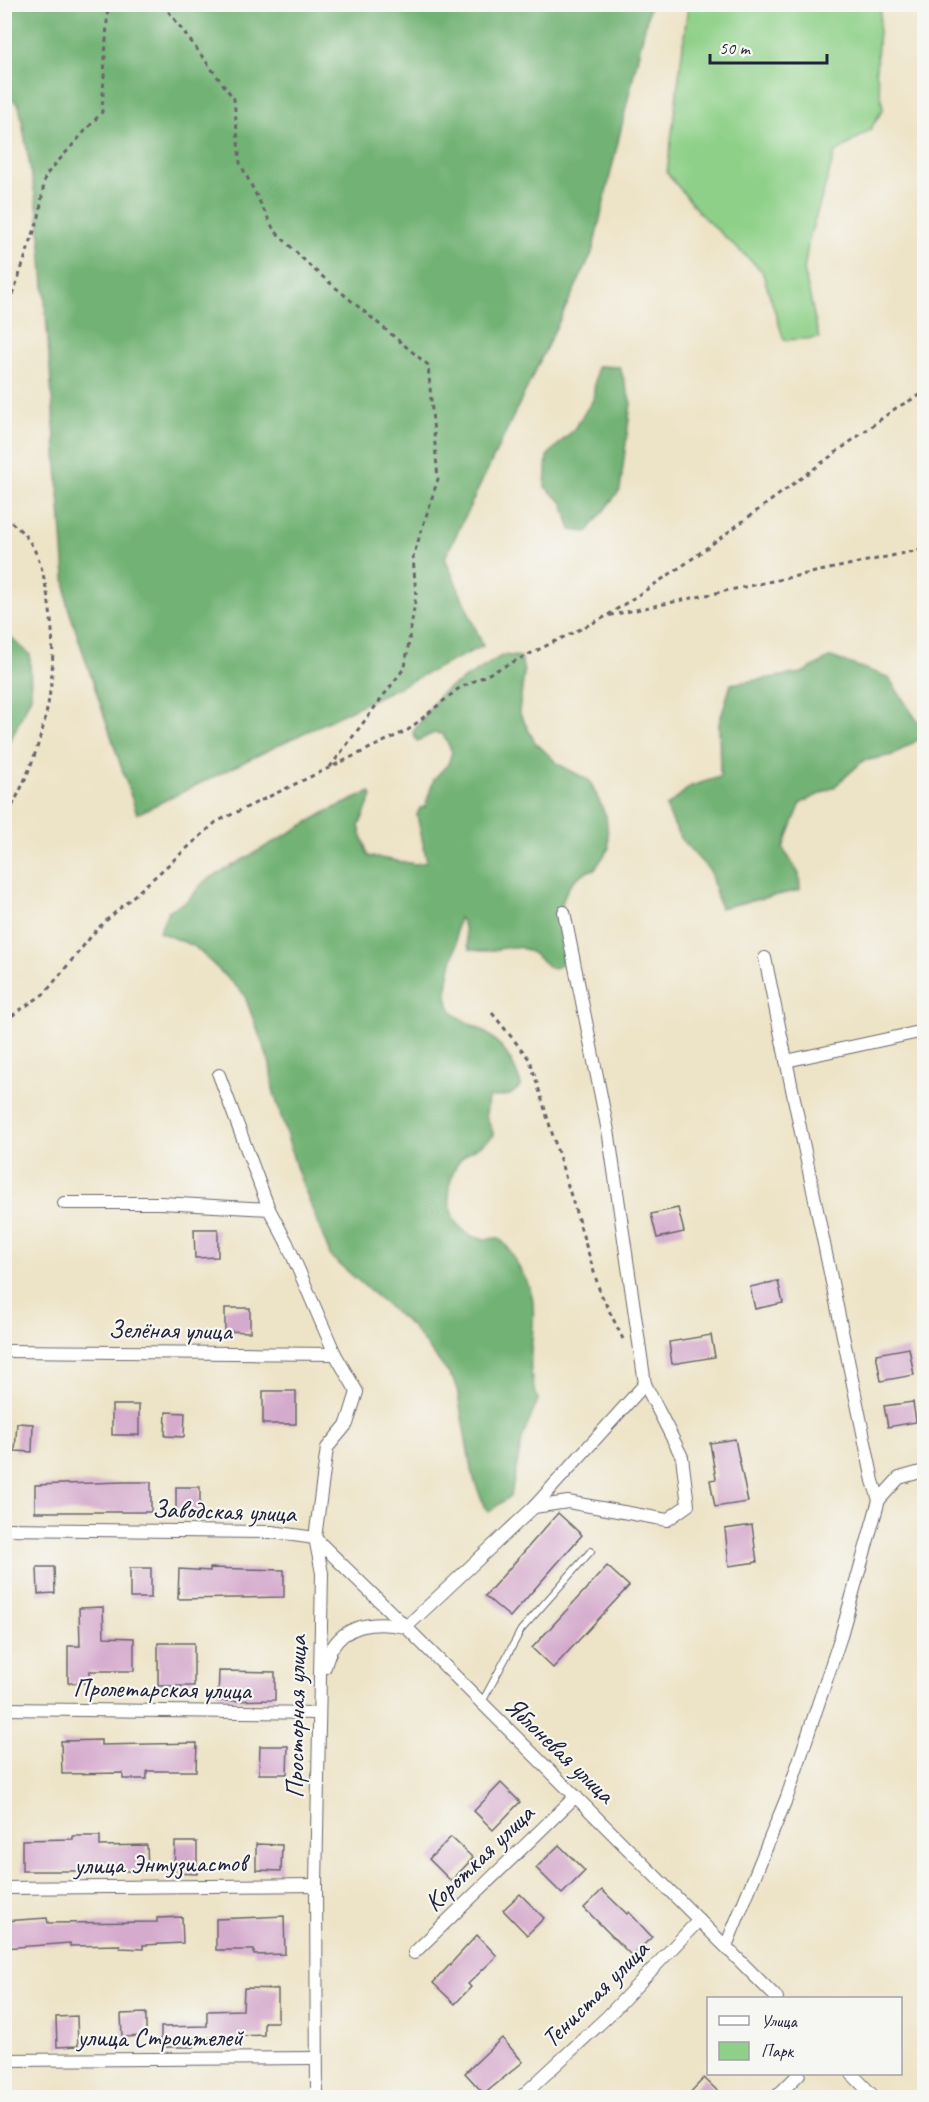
<svg xmlns="http://www.w3.org/2000/svg" width="929" height="2102" viewBox="0 0 929 2102" font-family="Caveat,sans-serif">
<style>
.green{fill:#8ed088;stroke:#587962;stroke-width:1.5}
.forest{fill:#72b274;stroke:#4a6a58;stroke-width:1.5}
.building{fill:#d5abcd}
.lines{fill:none;stroke-linecap:round;stroke-linejoin:round}
.lane-casing{stroke:#69666c;stroke-width:8}
.street-casing{stroke:#69666c;stroke-width:14}
.path{stroke:#69666c;stroke-width:3;stroke-dasharray:4.5 4.5;stroke-linecap:butt}
.lane{stroke:#fff;stroke-width:6}
.street{stroke:#fff;stroke-width:12}
.labels{text-anchor:middle;dominant-baseline:central;stroke-width:4.5;stroke-linejoin:round;paint-order:stroke}
.street-label{font-size:26px;fill:#22223b;stroke:#f6f6f2}
</style>
<rect width="100%" height="100%" fill="#f6f6f2"/>
<filter id="ink" filterUnits="userSpaceOnUse"><feTurbulence type="fractalNoise" baseFrequency=".0167" numOctaves="2"/><feDisplacementMap in="SourceGraphic" scale="12" xChannelSelector="R" yChannelSelector="G"/><feConvolveMatrix kernelMatrix="1 2 1 2 8 2 1 2 1" color-interpolation-filters="sRGB"/></filter>
<filter id="wash" filterUnits="userSpaceOnUse"><feTurbulence type="fractalNoise" baseFrequency=".008" numOctaves="4" result="noise"/><feDisplacementMap in="SourceGraphic" scale="24" xChannelSelector="R" yChannelSelector="G"/><feGaussianBlur stdDeviation="1.35" result="paint"/><feColorMatrix in="noise" values="0 0 0 0 0 0 0 0 0 0 0 0 0 0 0 0 0 1.4 0 .05"/><feComposite in="paint" operator="in"/></filter>
<g filter="url(#wash)">
<rect width="100%" height="100%" fill="#ede3c6"/>
<path class="green" d="M688,5H881L876,70L883,109L870,130L835,153L809,239L804,270L819,338L784,340L762,271L702,216L667,173Z"/>
<g class="forest">
<path d="M4,5H650L592,253L445,558L483,646L137,814L67,604L39,217L19,105L5,94Z"/>
<path d="M597,366L620,367L631,403L620,490L587,532L571,530L563,503L545,487L547,456L574,429L593,400Z"/>
<path d="M5,637H11L30,655L31,696L5,752Z"/>
<path d="M503,655L521,657L524,673L519,712L535,742L558,764L590,781L606,816L609,848L595,869C551,881 561,927 562,963L558,967L550,968C511,928 505,959 469,949L463,923L459,918C454,928 458,939 455,950C451,966 440,999 454,1013C459,1019 471,1024 478,1028C500,1040 515,1062 521,1086L510,1095L488,1098L486,1115L494,1135C484,1146 467,1151 460,1160C444,1181 444,1221 470,1235C479,1240 489,1239 498,1238C508,1245 512,1254 517,1264C524,1276 532,1289 533,1303C536,1340 523,1362 538,1400L522,1439L511,1495L489,1512L484,1506L472,1474L456,1383L412,1327L331,1257L297,1170L273,1089L270,1064L244,994L194,946L159,932L168,911L187,901L205,881L328,811L370,792L372,796L359,826L368,856L415,864L427,862L417,815L420,808L425,807L434,779L448,764L452,752L443,734L434,733L417,741L413,732L441,693Z"/>
<path d="M831,657L888,677L924,731V736L893,755L863,761L834,787L801,803L783,848L799,874L800,890L720,908L710,871L680,838L666,807L691,786L720,777L719,723L731,684L802,673Z"/>
</g>
<g id="blocks">
<g class="building">
<path d="M678,1208L684,1232L657,1238L651,1214Z"/>
<path d="M194,1229H218V1257L195,1258Z"/>
<path d="M778,1281L783,1303L755,1309L750,1287Z"/>
<path d="M225,1308H250V1332L225,1331Z"/>
<path d="M711,1335L715,1357L672,1364L669,1342Z"/>
<path d="M909,1348L914,1375L881,1381L876,1354Z"/>
<rect x="263" y="1391" width="33" height="33"/>
<path d="M913,1402L916,1422L888,1427L884,1406Z"/>
<rect x="112" y="1405" width="27" height="30"/>
<path d="M166,1412L185,1413L184,1437L165,1436Z"/>
<path d="M17,1423L33,1424L32,1452L15,1451Z"/>
<path d="M735,1439L748,1502L715,1507L710,1480L716,1479L710,1443Z"/>
<path d="M123,1482H151V1512H35V1485Z"/>
<rect x="176" y="1487" width="24" height="28"/>
<path d="M558,1513L582,1535L510,1617L485,1596Z"/>
<path d="M752,1525L757,1562L729,1566L725,1529Z"/>
<path d="M607,1566L629,1586L553,1668L532,1648Z"/>
<path d="M37,1567H54L55,1593L38,1594Z"/>
<rect x="130" y="1568" width="21" height="30"/>
<path d="M210,1568L284,1570V1597L178,1599L179,1569L210,1571Z"/>
<path d="M103,1607L104,1637L134,1638V1671H90L89,1683H68V1646H80L79,1608Z"/>
<rect x="158" y="1643" width="36" height="43"/>
<path d="M219,1671L275,1672V1700L218,1701Z"/>
<path d="M101,1740V1745L197,1743L196,1771H147V1779H123V1773L62,1774L61,1741Z"/>
<path d="M260,1746H288L287,1774H259Z"/>
<path d="M501,1783L520,1802L493,1830L474,1811Z"/>
<path d="M73,1836H100V1846L147,1845L148,1871H22V1840L73,1839Z"/>
<path d="M451,1837L473,1858L451,1881L429,1859Z"/>
<path d="M175,1842H197V1874L174,1873Z"/>
<path d="M256,1844L282,1845L281,1871L256,1870Z"/>
<path d="M559,1845L585,1871L562,1894L536,1868Z"/>
<path d="M602,1890L627,1914L629,1912L652,1937L632,1956L584,1908Z"/>
<path d="M520,1894L544,1918L527,1935L503,1910Z"/>
<path d="M284,1916L285,1954L254,1955V1950H216V1919Z"/>
<path d="M182,1917L183,1943L143,1945V1949L120,1948V1945L70,1946V1943L4,1948V1921L47,1918L48,1923L157,1922V1918Z"/>
<path d="M477,1935L497,1956L468,1984L471,1987L455,2004L433,1983Z"/>
<path d="M244,1988L278,1989V2022H264V2035L194,2038V2047H161V2027L207,2026V2011L243,2010Z"/>
<path d="M146,2013V2036L122,2037L121,2014Z"/>
<path d="M77,2016L78,2046L57,2047L56,2017Z"/>
<path d="M502,2038L523,2062L484,2094L465,2073Z"/>
<path d="M704,2078L724,2097H686Z"/>
</g>
</g>
</g>
<g filter="url(#ink)">
<use href="#blocks" fill-opacity="0" stroke="#69666c" stroke-width="1.5"/>
<g class="lines">
<g class="lane-casing">
<path id="lane" d="M481,1704L521,1630L591,1551"/>
</g>
<g class="street-casing">
<g id="street">
<path d="M765,958L873,1481L879,1500"/>
<path d="M786,1061L924,1031"/>
<path d="M219,1075L269,1209"/>
<path d="M64,1203H161L269,1209L287,1243L335,1354L357,1392L347,1424L327,1448L315,1538L322,1573L316,1885L317,2098"/>
<path d="M4,1351L335,1354"/>
<path d="M534,1507L645,1384"/>
<path d="M4,1529L272,1532L315,1538L406,1627L534,1507L568,1502L667,1520L688,1505L682,1457L645,1384L609,1136L564,912"/>
<path d="M325,1667C334,1625 370,1620 406,1627L777,1998"/>
<path d="M4,1709L318,1713"/>
<path d="M4,1888L316,1885"/>
<path d="M726,1946L787,1797L840,1639L879,1500L899,1478L924,1471"/>
<path d="M414,1953L576,1796"/>
<path d="M4,2060L316,2058"/>
<path d="M852,2074L875,2098"/>
<path d="M520,2098L607,2017L699,1920"/>
<path d="M775,2098L799,2074"/>
</g>
</g>
<g class="path">
<path d="M163,4L234,99L240,163L274,230L311,267L428,365L438,479L413,557L416,595L405,667L330,767"/>
<path d="M4,320L39,217L45,176L102,112L108,4"/>
<path d="M4,517C37,540 41,562 48,598C62,678 44,751 4,821"/>
<path d="M608,615L685,564L896,408L924,393"/>
<path d="M492,1013L530,1060L600,1292L623,1339"/>
<path d="M4,1021L45,993L98,928L216,822L408,730L458,689L607,616L924,549"/>
</g>
<use href="#lane" class="lane"/>
<use href="#street" class="street"/>
</g>
</g>
<g class="labels">
<g class="street-label">
<text transform="translate(170 1330) rotate(1)">Зелёная улица</text>
<text transform="translate(224 1511) rotate(2)">Заводская улица</text>
<text transform="translate(162 1689) rotate(1)">Пролетарская улица</text>
<text transform="translate(296 1717) rotate(-89)">Просторная улица</text>
<text transform="translate(560 1750) rotate(44)">Яблоневая улица</text>
<text transform="translate(479 1858) rotate(-44)">Короткая улица</text>
<text transform="translate(160 1864) rotate(-1)">улица Энтузиастов</text>
<text transform="translate(595 1994) rotate(-45)">Тенистая улица</text>
<text x="160" y="2037">улица Строителей</text>
</g>
</g>
<rect width="929" height="2102" fill="none" stroke="#f6f6f2" stroke-width="24"/>
<rect x="707" y="1997" width="195" height="78" fill="#f6f6f2" stroke="#a1a1a9" stroke-width="1.5"/>
<rect x="719" y="2016" width="30" height="9" fill="#ffffff" stroke="#a1a1a9" stroke-width="1.5"/>
<text x="761" y="2027" font-size="18" fill="#22223b">Улица</text>
<rect x="719" y="2042" width="30" height="18" fill="#8ed088" stroke="#a1a1a9" stroke-width="1.5"/>
<text x="761" y="2057" font-size="18" fill="#22223b">Парк</text>
<path d="M710 54v9h117v-9" fill="none" stroke="#22223b" stroke-width="3"/>
<text x="719" y="54" font-size="18" fill="#22223b" stroke="#f6f6f2" stroke-width="4.5" paint-order="stroke">50 m</text>
</svg>
